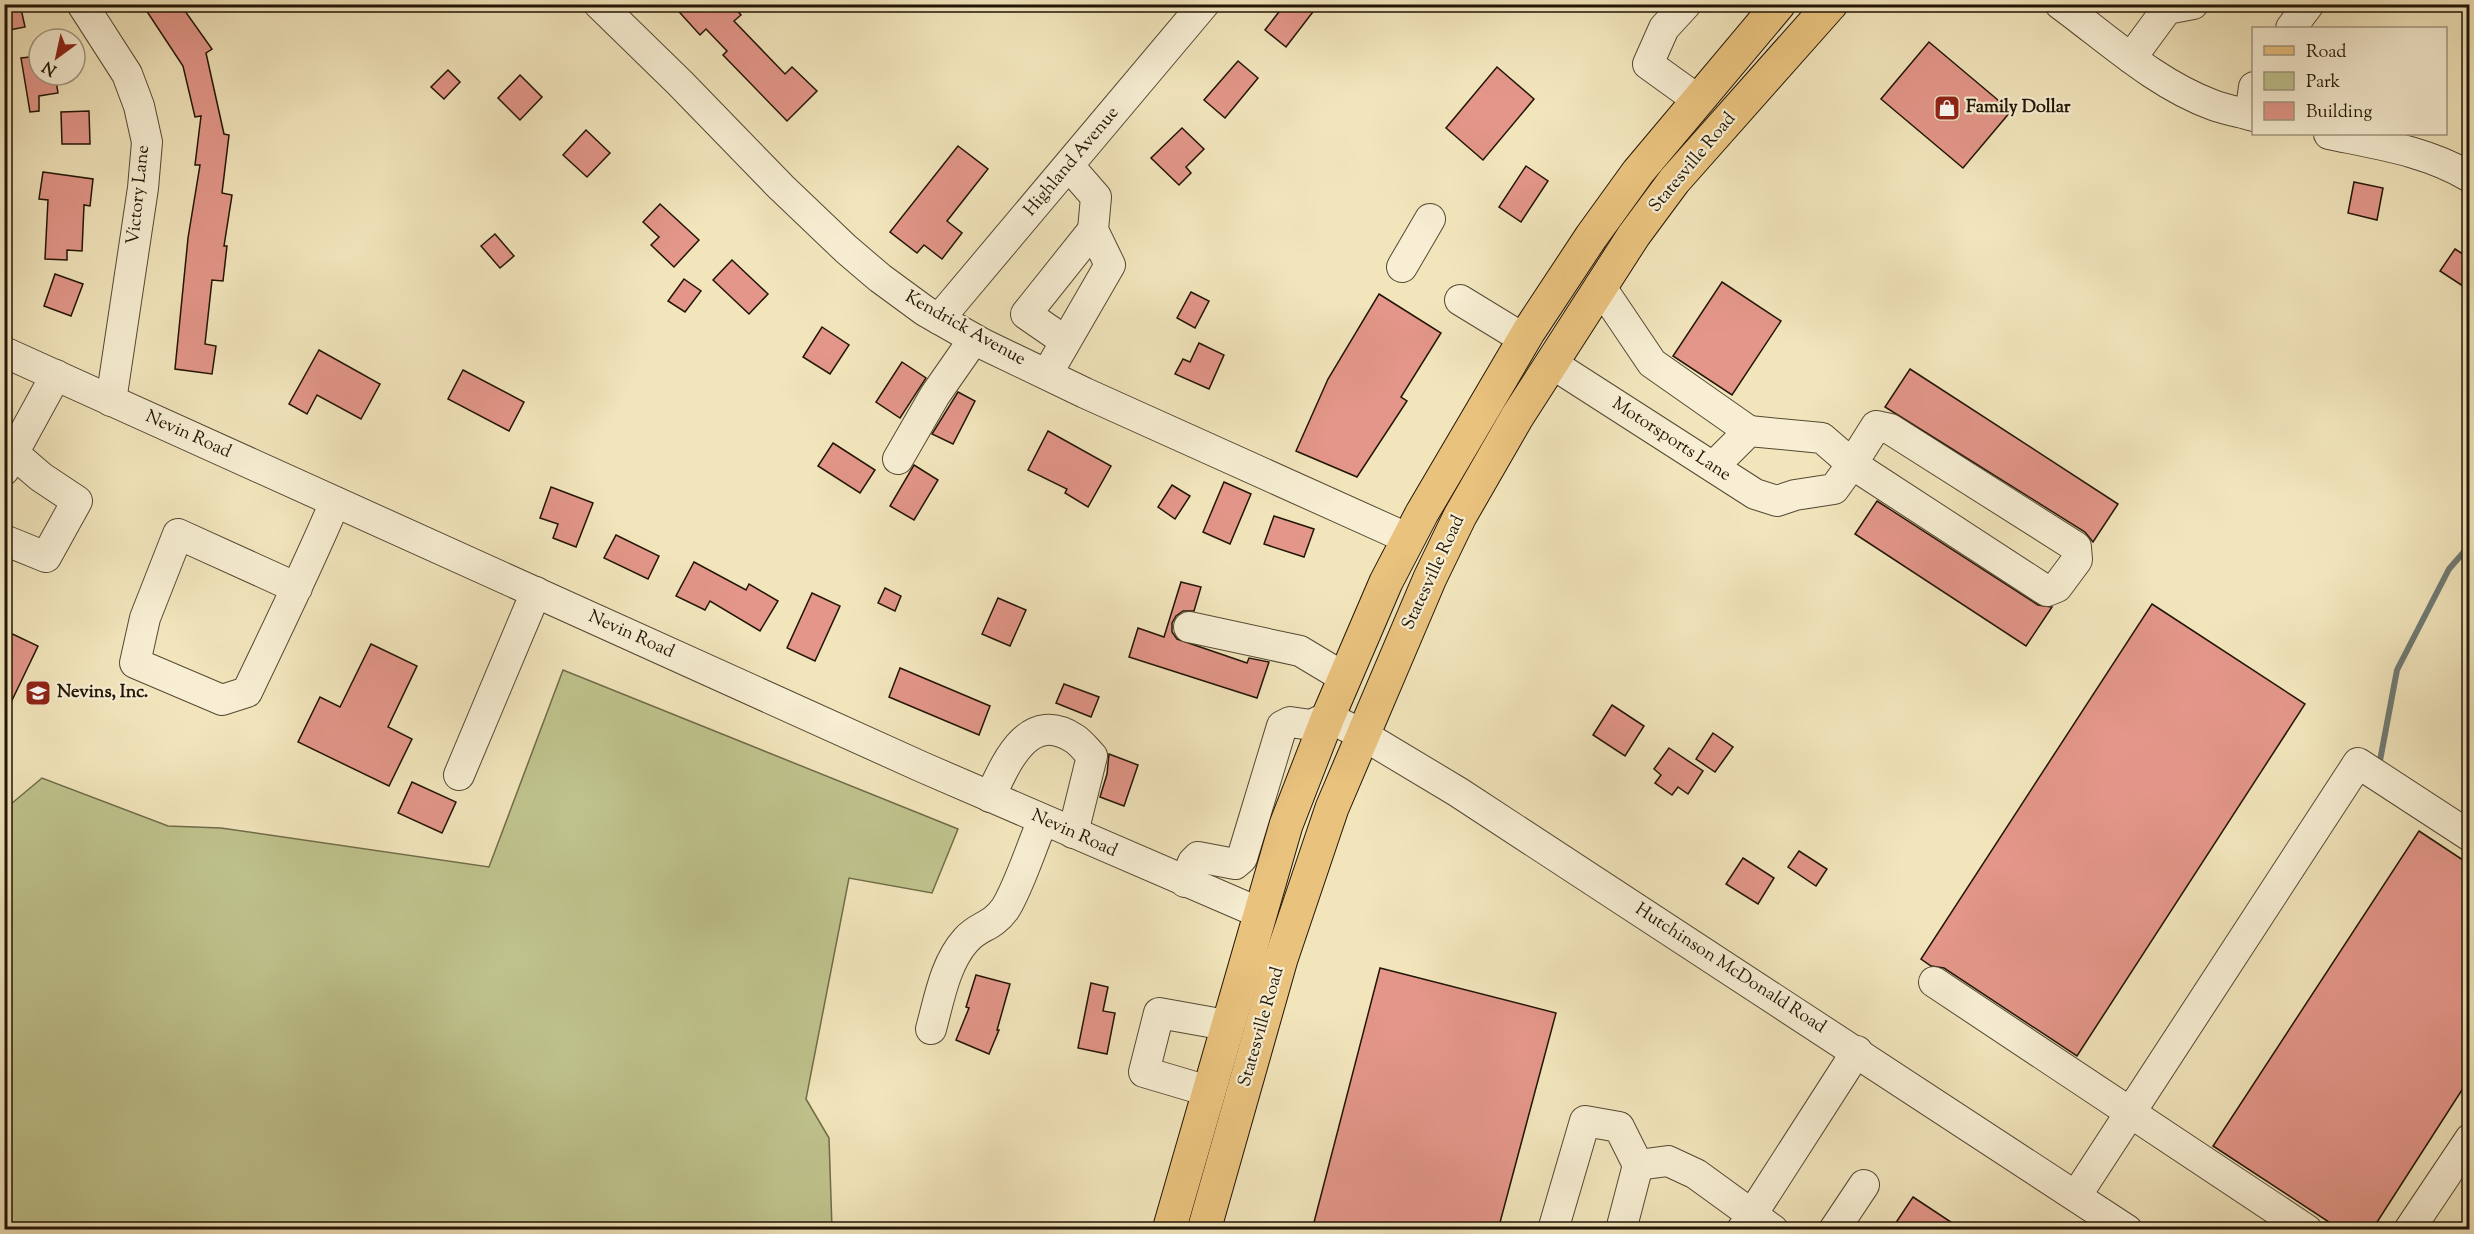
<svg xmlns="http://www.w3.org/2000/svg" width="2474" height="1234" viewBox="0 0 2474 1234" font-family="'Sorts Mill Goudy',serif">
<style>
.green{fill:#bfc38d;stroke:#706c49;stroke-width:1.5}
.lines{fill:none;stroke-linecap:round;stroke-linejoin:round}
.stream{stroke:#6e7973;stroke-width:6}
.building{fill:#e39689;stroke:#211505;stroke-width:1.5}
.minor-casing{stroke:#554933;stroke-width:32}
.major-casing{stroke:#211505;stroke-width:35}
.minor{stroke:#f7eed3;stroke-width:30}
.major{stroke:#e9c27e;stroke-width:33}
.labels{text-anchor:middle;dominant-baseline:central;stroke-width:4.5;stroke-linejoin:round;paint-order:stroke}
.poi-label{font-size:18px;font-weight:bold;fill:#211505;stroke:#f7eed3;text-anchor:start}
.street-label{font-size:18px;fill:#211505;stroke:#f7eed3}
</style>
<rect width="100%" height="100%" fill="#f2e5bc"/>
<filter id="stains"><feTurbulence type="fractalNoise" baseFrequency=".00333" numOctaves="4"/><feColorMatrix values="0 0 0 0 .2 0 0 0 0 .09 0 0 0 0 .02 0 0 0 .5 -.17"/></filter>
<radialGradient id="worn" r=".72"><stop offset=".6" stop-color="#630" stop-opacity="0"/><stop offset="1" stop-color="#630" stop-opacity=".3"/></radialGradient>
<path class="green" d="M563,670L958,829L932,893L849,878L806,1099L829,1138L832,1229H5V809L42,778L168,826L221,828L489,867Z"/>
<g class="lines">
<path class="stream" d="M2379,766L2397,670L2449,569L2470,545"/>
</g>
<g class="building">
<path d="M20,4L25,27L4,31V8Z"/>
<path d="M142,4H180L212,49L206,53L224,134L229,135L222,193L232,195L224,246H227L223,281L212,280L205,344L216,346L212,374L175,369L188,238L200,165H195L201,116L195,117L183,66Z"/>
<path d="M672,4H732L741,15L734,21L785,74L792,67L817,91L787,121L723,55L727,51L706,29L700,35Z"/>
<path d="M1285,4H1319L1286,47L1265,30Z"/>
<path d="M1929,42L2011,111L1963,168L1881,99Z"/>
<path d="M39,56V75H55L58,93L39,96V111L30,112L21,58Z"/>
<path d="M1238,61L1258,78L1225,118L1204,100Z"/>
<path d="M1497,67L1534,99L1483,160L1446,128Z"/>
<path d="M448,70L460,82L444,99L431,87Z"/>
<path d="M520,75L542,97L520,120L498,98Z"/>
<path d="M89,111L90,144H62L61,112Z"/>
<path d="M1182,128L1204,149L1186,167L1191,173L1179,185L1151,158Z"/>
<path d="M586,130L610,153L587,177L563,155Z"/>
<path d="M958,146L988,169L947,221L962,233L942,259L924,245L917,253L890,232Z"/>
<path d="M1526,166L1548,181L1521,222L1499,207Z"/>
<path d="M43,172L93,179L90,206L84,205L82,251L67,250V260L45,259L48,200L39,199Z"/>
<path d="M2354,182L2383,188L2377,220L2348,213Z"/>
<path d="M660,204L699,240L674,267L651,245L659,237L643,222Z"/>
<path d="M495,234L514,256L500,268L481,246Z"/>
<path d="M2455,249L2469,258V290L2440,271Z"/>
<path d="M732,260L768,294L749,314L713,280Z"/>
<path d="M55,274L83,284L71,316L44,306Z"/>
<path d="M684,279L701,291L685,312L668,301Z"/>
<path d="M1722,282L1781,321L1732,395L1673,356Z"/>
<path d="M1191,292L1209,301L1195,328L1177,318Z"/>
<path d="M1379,294L1441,333L1401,397L1407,401L1357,477L1296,451L1328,379Z"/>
<path d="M822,327L849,345L830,374L803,357Z"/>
<path d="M1199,343L1224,355L1209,389L1175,374L1183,359L1190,362Z"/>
<path d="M319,350L380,384L361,419L317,395L307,414L289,404Z"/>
<path d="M902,362L926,378L900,418L876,402Z"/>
<path d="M1910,369L2118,504L2093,542L2085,532L1885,407Z"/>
<path d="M463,370L524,402L509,431L448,399Z"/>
<path d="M958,392L975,401L953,444L932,434Z"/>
<path d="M1048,431L1111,466L1088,507L1065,493L1067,489L1028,470Z"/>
<path d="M833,443L875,470L860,493L818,466Z"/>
<path d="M914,465L938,480L914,520L890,506Z"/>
<path d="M1224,482L1251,494L1230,544L1203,532Z"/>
<path d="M1172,485L1190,496L1175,519L1158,507Z"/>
<path d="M551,487L593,503L576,547L553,538L558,524L540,518Z"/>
<path d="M1877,501L2038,605L2052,607L2026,646L1855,534Z"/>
<path d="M1274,516L1314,529L1304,557L1264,544Z"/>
<path d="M616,535L659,556L648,579L604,558Z"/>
<path d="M694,562L746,590L749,584L778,601L760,631L710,601L705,610L676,596Z"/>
<path d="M1181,582L1201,587L1194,611H1183L1176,616L1172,623V632L1177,639L1247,663L1249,658L1269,662L1257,698L1129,657L1138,628L1164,637Z"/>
<path d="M885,588L901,596L895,611L878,603Z"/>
<path d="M812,593L840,606L815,661L787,648Z"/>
<path d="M998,598L1026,610L1010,646L982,634Z"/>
<path d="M2152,604L2305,704L2077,1056L1944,968L1931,966L1921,959Z"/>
<path d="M4,630L38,646L4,717Z"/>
<path d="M371,644L417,666L388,727L412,739L389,786L298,742L320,697L340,707Z"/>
<path d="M900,668L990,706L979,735L889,697Z"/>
<path d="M1064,684L1099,697L1091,717L1056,703Z"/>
<path d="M1612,705L1644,726L1625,756L1593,735Z"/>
<path d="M1713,733L1733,747L1715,772L1696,759Z"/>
<path d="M1669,748L1703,771L1688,794L1678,787L1672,795L1655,783L1661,775L1654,769Z"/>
<path d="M1109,754L1138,765L1124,806L1100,797L1107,774Z"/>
<path d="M412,782L456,802L442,833L398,813Z"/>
<path d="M2419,831L2469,864V1079L2372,1230H2341L2213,1146Z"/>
<path d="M1799,851L1827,869L1816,886L1788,867Z"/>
<path d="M1743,858L1774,878L1758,904L1726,884Z"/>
<path d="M1380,968L1556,1013L1498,1230H1312Z"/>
<path d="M976,975L1010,984L997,1030H999L989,1054L956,1040L969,1008L966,1007Z"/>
<path d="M1091,983L1108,987L1103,1011L1115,1013L1107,1054L1078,1048Z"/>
<path d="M1913,1197L1963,1230H1891Z"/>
</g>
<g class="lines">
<g class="minor-casing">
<g id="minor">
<path d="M82,4L127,74L139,106L147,142L143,188L111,401"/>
<path d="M599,4L680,83L781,187L846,249L880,278L925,311L983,344L1085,393L1409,539"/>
<path d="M1686,4L1664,28L1648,64L1698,100"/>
<path d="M2060,4C2109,40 2156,84 2213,105C2226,110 2240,112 2254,116"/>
<path d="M2291,28L2309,4"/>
<path d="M2131,58L2167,9L2193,4"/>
<path d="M2250,115L2254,87"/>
<path d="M2329,134C2377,144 2427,151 2470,177"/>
<path d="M1402,267L1430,219"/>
<path d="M1600,286L1652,363L1749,431"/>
<path d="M1460,300L1524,339"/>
<path d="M939,319L1204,4"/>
<path d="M1065,341L1026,314L1093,230"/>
<path d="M4,352L922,767L1260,913"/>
<path d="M1551,363L1755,494L1777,501L1795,495L1834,489L1852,464L2047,591L2057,587L2077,560L2076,547L1890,429L1876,426L1852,464L1822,438L1749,431L1713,467"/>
<path d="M1047,374L1110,265L1093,230L1096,197L1069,166"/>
<path d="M898,459L935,395L974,339"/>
<path d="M4,470L56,375"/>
<path d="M4,540L46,557L77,501L41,477L13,453"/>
<path d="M297,588L178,534L145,618L135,663L222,700L247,692C277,629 308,566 335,502"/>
<path d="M1189,627L1300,651L1345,678"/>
<path d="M459,775L536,592"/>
<path d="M990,797C1006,763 1028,708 1075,739C1081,743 1087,751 1092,756L1073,833"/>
<path d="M1185,882L1193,862L1198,857L1235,864L1242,858L1282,726L1290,722L1311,725L1328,717L1363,735L1458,792L2127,1230"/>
<path d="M1934,982L2307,1230"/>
<path d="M931,1029C939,1000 945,963 966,940C979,925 991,928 1005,909C1019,887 1032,845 1043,820"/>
<path d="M1208,1091L1144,1072L1159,1013L1226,1025"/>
<path d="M1638,1165L1668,1161L1696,1174L1773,1230"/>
<path d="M2076,1196L2358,763L2470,836"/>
<path d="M1553,1230L1585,1121L1619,1127L1638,1165L1621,1230"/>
<path d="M1742,1230L1857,1051"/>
<path d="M1834,1230L1864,1185"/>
<path d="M2409,1230L2470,1139"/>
</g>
</g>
<g class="major-casing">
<g id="major">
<path d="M1169,1230L1286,825L1328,717L1386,582L1422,513L1529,331L1591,237L1638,172L1779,4"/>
<path d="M1204,1230L1281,959L1332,808L1430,578L1460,516L1517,417L1634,235L1674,181L1831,4"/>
</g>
</g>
<use href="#minor" class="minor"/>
<use href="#major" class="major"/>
</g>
<defs>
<g id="shop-square" transform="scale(1.35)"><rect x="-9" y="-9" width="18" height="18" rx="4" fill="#8f2418" stroke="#f7eed3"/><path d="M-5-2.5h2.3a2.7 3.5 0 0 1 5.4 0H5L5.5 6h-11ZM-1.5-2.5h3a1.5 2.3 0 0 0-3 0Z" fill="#fff"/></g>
<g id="school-square" transform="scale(1.35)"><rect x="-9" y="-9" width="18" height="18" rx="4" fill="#8f2418" stroke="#f7eed3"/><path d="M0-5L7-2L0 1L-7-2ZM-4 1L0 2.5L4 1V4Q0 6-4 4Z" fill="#fff"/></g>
</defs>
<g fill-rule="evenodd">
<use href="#shop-square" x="1947" y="108"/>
<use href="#school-square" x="38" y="693"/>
</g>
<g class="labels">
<g class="poi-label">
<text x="1966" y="108">Family Dollar</text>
<text x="57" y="693">Nevins, Inc.</text>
</g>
<g class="street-label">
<text transform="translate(1072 162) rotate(-50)">Highland Avenue</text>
<text transform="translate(1693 163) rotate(-50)">Statesville Road</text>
<text transform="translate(139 195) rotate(-84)">Victory Lane</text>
<text transform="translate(965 329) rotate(29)">Kendrick Avenue</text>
<text transform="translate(188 435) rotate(24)">Nevin Road</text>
<text transform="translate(1671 440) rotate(33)">Motorsports Lane</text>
<text transform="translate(1434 573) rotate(-65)">Statesville Road</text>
<text transform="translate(631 635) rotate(24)">Nevin Road</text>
<text transform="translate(1074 834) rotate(24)">Nevin Road</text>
<text transform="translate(1730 969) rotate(33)">Hutchinson McDonald Road</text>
<text transform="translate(1262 1027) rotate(-74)">Statesville Road</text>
</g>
</g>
<rect width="2474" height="1234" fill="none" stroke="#f2e5bc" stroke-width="24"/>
<rect x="6" y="6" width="2462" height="1222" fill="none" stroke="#211505" stroke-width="3"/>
<rect x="12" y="12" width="2450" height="1210" fill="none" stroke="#211505" stroke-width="1.5"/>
<rect x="2252" y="27" width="195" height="108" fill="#f7eed3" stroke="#a19781" stroke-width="1.5"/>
<rect x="2264" y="46" width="30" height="9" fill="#e9c27e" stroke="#a19781" stroke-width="1.5"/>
<text x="2306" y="57" font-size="18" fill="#211505">Road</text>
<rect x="2264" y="72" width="30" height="18" fill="#bfc38d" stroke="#a19781" stroke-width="1.5"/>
<text x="2306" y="87" font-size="18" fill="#211505">Park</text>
<rect x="2264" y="102" width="30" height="18" fill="#e39689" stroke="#a19781" stroke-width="1.5"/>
<text x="2306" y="117" font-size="18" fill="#211505">Building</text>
<g transform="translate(57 57) rotate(213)"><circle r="28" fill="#f7eed3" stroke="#a19781" stroke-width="1.5"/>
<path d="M0-4.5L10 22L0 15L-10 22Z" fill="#8f2418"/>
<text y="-9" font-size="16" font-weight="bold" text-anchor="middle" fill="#211505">N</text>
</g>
<rect width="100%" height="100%" filter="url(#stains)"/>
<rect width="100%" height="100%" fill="url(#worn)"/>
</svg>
